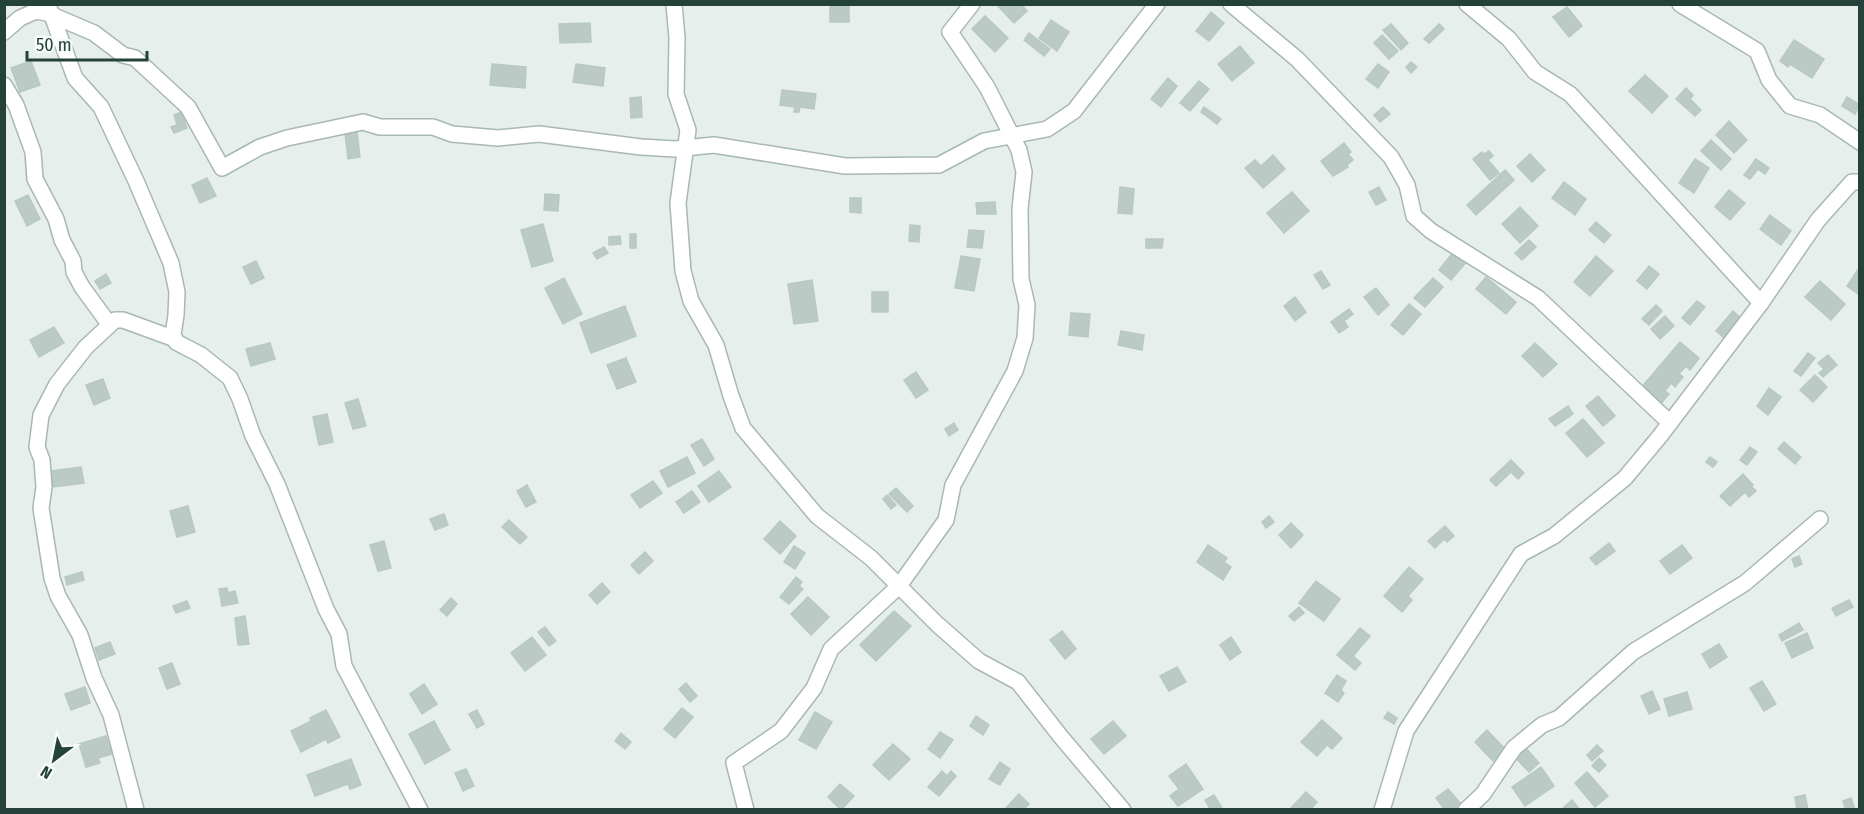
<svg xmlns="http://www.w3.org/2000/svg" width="1864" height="814" viewBox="0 0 1864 814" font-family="'Fira Sans Condensed',sans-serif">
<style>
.building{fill:#bbcac4;stroke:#b8c9c2;stroke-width:1.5}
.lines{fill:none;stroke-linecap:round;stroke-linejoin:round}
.minor-casing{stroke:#a8b8b2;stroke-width:18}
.minor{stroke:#fff;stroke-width:15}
</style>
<rect width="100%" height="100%" fill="#e6efeb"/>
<g class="building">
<path d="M996,4H1021L1027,11L1014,23Z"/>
<rect x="830" y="6" width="19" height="16"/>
<path d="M1567,7L1582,26L1569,37L1553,17Z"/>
<path d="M1211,12L1224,23L1209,41L1196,31Z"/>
<path d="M985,16L1008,38L995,52L972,29Z"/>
<path d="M1051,20L1069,32L1057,51L1039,38Z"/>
<path d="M590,23L591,42L560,43L559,24Z"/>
<path d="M1391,24L1408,43L1401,50L1383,30Z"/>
<path d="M1439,24L1444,29L1429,43L1424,39Z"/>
<path d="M1029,33L1050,49L1044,56L1024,40Z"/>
<path d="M1382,35L1398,51L1389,59L1374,43Z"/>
<path d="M1794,40L1824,59L1812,78L1790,64L1788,67L1780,61Z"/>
<path d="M1240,46L1254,63L1232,81L1218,64Z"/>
<path d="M31,61L40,85L20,92L11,68Z"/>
<path d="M1411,62L1417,67L1411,73L1406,67Z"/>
<path d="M492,64L526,67L525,88L490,85Z"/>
<path d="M576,64L605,68L603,86L573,82Z"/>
<path d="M1378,64L1389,72L1378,88L1366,79Z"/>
<path d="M1645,75L1668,96L1652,113L1629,91Z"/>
<path d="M1168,78L1177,86L1161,107L1151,99Z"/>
<path d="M1199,81L1209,89L1190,111L1180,103Z"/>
<path d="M1686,88L1693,95L1690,99L1701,110L1695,116L1676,99Z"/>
<path d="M782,90L816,94L814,109L800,107L799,112H794L795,107L780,105Z"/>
<path d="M641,97L642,117L631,118L630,98Z"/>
<path d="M1847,97L1860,105L1855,114L1842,106Z"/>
<path d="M1204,107L1221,119L1217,124L1201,112Z"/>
<path d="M1383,107L1390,114L1380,122L1374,115Z"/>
<path d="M181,112L187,128L174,133L171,127L177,125L174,115Z"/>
<path d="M1729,121L1747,140L1734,153L1716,135Z"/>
<path d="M357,132L360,157L348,159L345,133Z"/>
<path d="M1711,140L1731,159L1721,170L1701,151Z"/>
<path d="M1344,143L1351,152L1348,154L1353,160L1347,165L1348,167L1333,176L1321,161Z"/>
<path d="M1489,151L1493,156L1488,160L1499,173L1490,180L1473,159L1482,152L1484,154Z"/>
<path d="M1530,154L1545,170L1532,182L1517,166Z"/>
<path d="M1273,155L1285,169L1263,188L1245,168L1255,160L1261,166Z"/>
<path d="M1695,159L1709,168L1694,193L1679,183Z"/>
<path d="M1756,159L1769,168L1765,174L1758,169L1750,179L1744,175Z"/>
<path d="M1505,170L1514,180L1476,215L1467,205Z"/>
<path d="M207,178L216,196L200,203L192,185Z"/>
<path d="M1564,182L1586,199L1575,215L1552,198Z"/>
<path d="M1120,187L1134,189L1132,214L1118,213Z"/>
<path d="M1379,187L1386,200L1376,205L1369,192Z"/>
<path d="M1729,190L1745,203L1730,220L1715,207Z"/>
<path d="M1292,192L1309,211L1284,233L1267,213Z"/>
<path d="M545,194L559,195L558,211L544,210Z"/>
<path d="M28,195L40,219L27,226L15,201Z"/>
<path d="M850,198H861V213L850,212Z"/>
<path d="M995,202L996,214H977L976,203Z"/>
<path d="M1520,207L1538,226L1520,243L1502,224Z"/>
<path d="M1770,215L1791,231L1781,245L1760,229Z"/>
<path d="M1596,222L1611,235L1604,243L1589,230Z"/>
<path d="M543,224L553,261L532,267L521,230Z"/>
<path d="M910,225L920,226L919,242L909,241Z"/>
<path d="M969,230L984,231L982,248L967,247Z"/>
<rect x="630" y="234" width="6" height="14"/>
<path d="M620,236L621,244L609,245V237Z"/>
<path d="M1146,239H1163L1162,248H1146Z"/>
<path d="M1529,240L1536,247L1522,260L1515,253Z"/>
<path d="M604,247L608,253L597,259L593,253Z"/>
<path d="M1455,250L1468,260L1451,280L1439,270Z"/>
<path d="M961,256L980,259L974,291L955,288Z"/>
<path d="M1596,256L1613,271L1590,296L1574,282Z"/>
<path d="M256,261L264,278L251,284L243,267Z"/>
<path d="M1649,266L1659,274L1647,289L1637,281Z"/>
<path d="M1859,268H1860V295L1847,286Z"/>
<path d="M1321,271L1330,285L1323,289L1314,275Z"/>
<path d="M106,274L111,283L100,289L95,281Z"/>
<path d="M1486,277L1516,302L1506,314L1476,289Z"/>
<path d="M564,278L582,314L563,324L545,288Z"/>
<path d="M1433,278L1443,287L1425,307L1414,298Z"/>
<path d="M812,280L818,321L794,324L788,284Z"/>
<path d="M1820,281L1845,304L1831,320L1805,297Z"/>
<path d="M1376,288L1389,305L1378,315L1364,297Z"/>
<rect x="872" y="292" width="16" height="20"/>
<path d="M1295,297L1306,312L1295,321L1284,306Z"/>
<path d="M1697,301L1705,307L1690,325L1682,318Z"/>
<path d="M1409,304L1421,314L1403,335L1391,325Z"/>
<path d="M1656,305L1662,311L1649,325L1642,319Z"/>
<path d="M625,306L636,336L591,353L580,323Z"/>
<path d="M1349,309L1353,314L1344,321L1348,327L1339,333L1331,322Z"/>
<path d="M1733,311L1742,319L1724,338L1716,331Z"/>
<path d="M1071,313L1090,314L1088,337L1069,335Z"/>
<path d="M1665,316L1674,326L1660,339L1651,329Z"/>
<path d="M54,327L64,343L39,357L30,340Z"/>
<path d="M1121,331L1144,335L1142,350L1118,345Z"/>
<path d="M1680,342L1699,358L1690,370L1686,366L1679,374L1683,377L1675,387L1671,383L1665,391L1669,394L1660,405L1641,388Z"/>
<path d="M270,343L275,359L251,366L246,349Z"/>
<path d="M1535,343L1557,364L1543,377L1522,356Z"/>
<path d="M1808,353L1815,358L1801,376L1794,371Z"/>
<path d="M1828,355L1837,365L1823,377L1819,373L1824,369L1818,363Z"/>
<path d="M626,358L636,382L617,389L607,365Z"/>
<path d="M916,372L928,390L916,398L904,380Z"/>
<path d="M1815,375L1827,387L1813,402L1800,390Z"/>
<path d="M103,379L110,398L94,405L86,385Z"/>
<path d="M1769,388L1781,397L1768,415L1757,406Z"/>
<path d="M1598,396L1615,416L1603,426L1586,406Z"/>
<path d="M358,399L366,426L353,429L345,403Z"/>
<path d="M1568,406L1573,414L1555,426L1549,419Z"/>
<path d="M327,414L333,442L319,445L313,417Z"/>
<path d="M1583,419L1604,443L1587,457L1566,433Z"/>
<path d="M954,423L958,430L949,436L945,429Z"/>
<path d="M702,439L714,459L704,466L691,445Z"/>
<path d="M1784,442L1801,457L1795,464L1778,449Z"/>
<path d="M1750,447L1757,452L1747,465L1740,460Z"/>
<path d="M687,457L695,473L668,487L660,471Z"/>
<path d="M1710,457L1717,462L1713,467L1706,462Z"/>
<path d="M1511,460L1524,473L1518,479L1511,472L1496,486L1490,480Z"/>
<path d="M81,467L84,483L53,487L51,471Z"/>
<path d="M719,471L731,487L709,502L698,486Z"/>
<path d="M1743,474L1753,485L1751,486L1756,491L1749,497L1745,492L1730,506L1720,496Z"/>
<path d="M653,481L662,493L640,508L631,495Z"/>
<path d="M527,485L536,502L526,507L517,491Z"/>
<path d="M896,488L913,506L907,512L889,494Z"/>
<path d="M692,491L700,502L684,513L676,502Z"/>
<path d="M887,495L896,505L891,509L883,499Z"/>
<path d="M188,506L195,532L177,537L170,511Z"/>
<path d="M444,514L448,525L435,530L430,519Z"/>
<path d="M1269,516L1274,522L1266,528L1262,522Z"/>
<path d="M509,520L527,537L520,544L502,527Z"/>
<path d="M780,521L796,536L780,554L764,539Z"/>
<path d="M1291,523L1303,535L1291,548L1279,535Z"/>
<path d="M1445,526L1454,536L1447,542L1444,539L1435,548L1428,541Z"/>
<path d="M384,541L391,568L378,571L370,545Z"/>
<path d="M1609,543L1615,551L1596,565L1590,558Z"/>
<path d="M1208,545L1227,558L1224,562L1231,567L1223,580L1197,562Z"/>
<path d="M1682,545L1692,558L1670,574L1660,561Z"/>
<path d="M794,546L805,553L795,569L784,562Z"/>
<path d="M645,552L653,561L639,574L631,565Z"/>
<path d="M1799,556L1802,564L1795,567L1792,559Z"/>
<path d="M1409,567L1423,579L1408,596L1412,600L1402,612L1384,596Z"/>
<path d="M82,572L84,580L67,585L65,577Z"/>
<path d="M796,577L802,582L799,586L803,589L789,604L780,597Z"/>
<path d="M1316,581L1340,599L1324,621L1299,603Z"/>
<path d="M602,583L610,592L597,604L589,595Z"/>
<path d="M227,588L228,593L235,591L238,603L222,606L219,589Z"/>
<path d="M808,597L829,617L811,635L791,614Z"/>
<path d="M451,598L457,604L447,616L440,610Z"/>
<path d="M1849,600L1853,607L1836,616L1832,608Z"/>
<path d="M187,601L190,608L176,613L173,606Z"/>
<path d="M1299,607L1304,613L1294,621L1289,616Z"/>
<path d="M894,611L911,626L876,661L860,645Z"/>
<path d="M245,616L249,644L238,645L235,618Z"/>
<path d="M1799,623L1803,630L1782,641L1779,635Z"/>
<path d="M545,627L556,641L549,646L538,632Z"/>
<path d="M1360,628L1370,636L1353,656L1361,663L1355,670L1337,655Z"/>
<path d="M1062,631L1076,649L1065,659L1050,640Z"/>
<path d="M1807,633L1813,648L1792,658L1785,643Z"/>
<path d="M532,637L546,655L525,671L511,653Z"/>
<path d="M1231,637L1241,652L1230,660L1220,645Z"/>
<path d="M110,642L115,654L99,660L95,648Z"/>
<path d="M1719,644L1727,657L1710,668L1702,654Z"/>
<path d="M172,663L180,684L167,689L159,668Z"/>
<path d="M1177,667L1186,682L1169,691L1160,676Z"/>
<path d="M1337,675L1346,681L1341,690L1344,693L1338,702L1325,693Z"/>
<path d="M1762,681L1776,704L1764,711L1750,688Z"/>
<path d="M686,683L697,696L690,702L679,689Z"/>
<path d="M424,684L437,704L422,714L410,694Z"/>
<path d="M85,687L90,703L71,710L65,694Z"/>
<path d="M1652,691L1660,709L1649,714L1641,696Z"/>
<path d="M1687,692L1692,709L1669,716L1664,699Z"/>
<path d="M682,708L693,717L675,738L664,729Z"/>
<path d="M326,710L340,737L328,743L326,739L301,752L291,731L311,721L310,718Z"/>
<path d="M477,710L484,724L477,728L469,714Z"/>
<path d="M815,712L832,722L816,749L799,740Z"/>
<path d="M1388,712L1397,718L1394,724L1384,718Z"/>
<path d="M976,716L989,725L983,735L970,726Z"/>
<path d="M1322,720L1342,738L1332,749L1327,745L1317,756L1301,742Z"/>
<path d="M434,721L450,750L425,764L409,734Z"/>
<path d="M1113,721L1126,736L1104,754L1091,739Z"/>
<path d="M1487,730L1505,749L1493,761L1475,742Z"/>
<path d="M940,732L953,740L940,758L928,749Z"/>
<path d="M621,733L631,742L625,749L615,741Z"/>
<path d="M106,736L112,754L98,758L100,763L86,767L79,744Z"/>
<path d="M893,744L910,759L889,780L873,765Z"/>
<path d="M1597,745L1603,751L1592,761L1587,755Z"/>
<path d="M1524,746L1539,763L1529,772L1513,755Z"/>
<path d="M1599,758L1606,765L1599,772L1592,766Z"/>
<path d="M351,759L361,785L350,789L348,784L315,796L307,775Z"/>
<path d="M1000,762L1010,769L1000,785L989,779Z"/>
<path d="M1186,764L1203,789L1178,806L1170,796L1179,789L1169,776Z"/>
<path d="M1541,767L1554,786L1525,806L1512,787Z"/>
<path d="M466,769L474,786L463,791L455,773Z"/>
<path d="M942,771L947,776L951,771L956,776L939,796L928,787Z"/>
<path d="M1587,772L1608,796L1595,807L1575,783Z"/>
<path d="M840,784L854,796L841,810L828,797Z"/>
<path d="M1448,789L1460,803L1456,806L1459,810H1445L1436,798Z"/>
<path d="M1306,792L1317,802L1310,810H1289Z"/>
<path d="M1019,794L1029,804L1023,810H1004Z"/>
<path d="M1214,795L1223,810H1211L1205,800Z"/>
<path d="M1805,795L1808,810H1797L1795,797Z"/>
<path d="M1851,798L1855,810H1846L1843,801Z"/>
<path d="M1572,800L1580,810H1561Z"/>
</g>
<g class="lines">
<g class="minor-casing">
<g id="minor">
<path d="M674,4L677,38L676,94L688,130L678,203L683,271L691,301L716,345L731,396L743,428L817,516L871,558L937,624L979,661L1018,682L1061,737L1123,810"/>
<path d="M1231,4L1297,59L1391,157L1407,185L1414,216L1431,231L1538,298L1670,423"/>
<path d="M1467,4L1509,39L1535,72L1570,94L1761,303"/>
<path d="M1680,4L1757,51L1769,80L1790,106L1820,115L1860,142"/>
<path d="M50,10L75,78L101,107L136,181L171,263L177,292L176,315L173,335L176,342L201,355L230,378L240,399L253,436L277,484L326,609L339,634L344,666L420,810"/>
<path d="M4,32L20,18L36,11L47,13L94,33L123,55L135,58L188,107L222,168L260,147L287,138L363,122L380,127H433L452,134L498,138L539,134L641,147L675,149L714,145L845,166L939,165L984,141L1047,129L1074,111L1157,4"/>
<path d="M4,85L16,105L33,152L35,179L56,219L62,240L73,261L74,272L82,287L109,324"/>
<path d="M136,810L111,715L94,678L80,635L58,596L52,578L41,508L44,487L42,460L37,447L41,415L57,384L86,347L115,320H123L175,339"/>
<path d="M746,810L734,763L781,731L814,688L831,649L899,586L946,520L953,485L1015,371L1025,338L1027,305L1021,279L1020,209L1024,172L1019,150L987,87L950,32L972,4"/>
<path d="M1382,810L1406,731L1521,554L1554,536L1625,478L1660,436L1761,303L1818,220L1852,182H1860"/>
<path d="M1466,810L1483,794L1514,748L1542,725L1559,718L1633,652L1745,583L1820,519"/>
</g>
</g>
<use href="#minor" class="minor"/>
</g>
<rect width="1864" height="814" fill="none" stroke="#24423a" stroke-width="12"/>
<g transform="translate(54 760) rotate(212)" stroke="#f7fbf9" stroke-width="4.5" paint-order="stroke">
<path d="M0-4.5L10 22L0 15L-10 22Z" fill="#24423a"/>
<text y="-9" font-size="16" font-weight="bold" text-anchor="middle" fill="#24423a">N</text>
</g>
<path d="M27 51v9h120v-9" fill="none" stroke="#24423a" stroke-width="3"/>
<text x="36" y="51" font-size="18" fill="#24423a" stroke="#f7fbf9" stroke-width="4.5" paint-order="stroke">50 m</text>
</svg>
